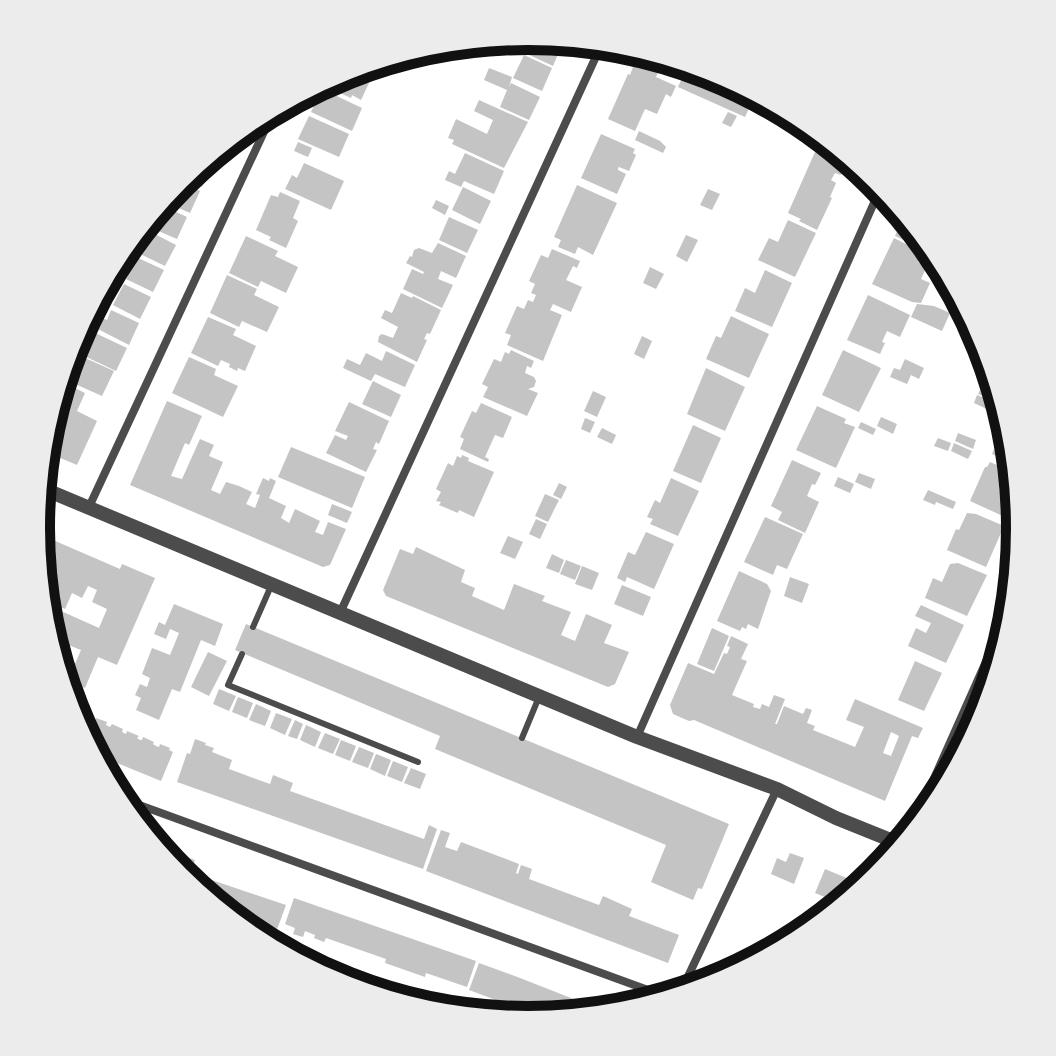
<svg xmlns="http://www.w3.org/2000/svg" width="1056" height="1056" viewBox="0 0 1056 1056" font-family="Roboto,sans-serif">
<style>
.building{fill:#c4c4c4;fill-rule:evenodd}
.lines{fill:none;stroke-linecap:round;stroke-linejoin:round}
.service{stroke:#4c4c4c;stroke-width:6}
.minor{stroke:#4c4c4c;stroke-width:8}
.tertiary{stroke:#4c4c4c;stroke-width:14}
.rim{fill:none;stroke:#111;stroke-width:10}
</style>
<rect width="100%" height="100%" fill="#fff"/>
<g class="building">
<path d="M526,36L531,39L532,37L563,43L553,66L525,53L526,50L519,47L517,44L518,38Z"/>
<path d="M524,55L552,68L542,91L513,78Z"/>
<path d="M634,57L662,63L656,77L676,86L671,97L666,94L657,114L645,109L635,131L608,119L628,74L630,75L633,67L630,66Z"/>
<path d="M489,68L512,77L509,87L511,83L540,97L529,120L500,107L507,90L484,80Z"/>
<path d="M351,71L361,76L360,80L369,83L361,100L352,95L351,98L324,86L340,73Z"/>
<path d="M684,74L695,79L696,76L716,85L715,88L734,96L735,94L744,98L743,100L751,104L745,117L678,87Z"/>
<path d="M322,89L362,108L352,131L311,112Z"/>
<path d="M479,100L528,122L504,168L452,144L454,140L448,138L456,119L487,134L493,120L474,111Z"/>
<path d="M728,112L737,116L731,127L722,123Z"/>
<path d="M309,116L349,134L339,157L298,139Z"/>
<path d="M639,131L660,141L666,147L663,153L635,140Z"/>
<path d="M601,134L635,149L633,153L636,155L629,171L619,167L618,168V170L626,174L617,194L581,178Z"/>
<path d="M813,138L833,152V153L810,143Z"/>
<path d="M298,142L312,148L308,157L294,151Z"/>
<path d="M815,152L845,166L841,175L835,173L831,180L836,183L830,197L832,198L817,230L799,221L801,219L788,213Z"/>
<path d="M465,153L504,171L494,194L464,181L461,187L445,180L449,171L455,174Z"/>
<path d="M207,162L212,165L202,187L183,178Z"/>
<path d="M304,163L344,181L331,210L285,189L292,175L297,178Z"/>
<path d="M179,182L200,191L190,213L165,202Z"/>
<path d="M577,185L617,203L593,255L578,247L575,254L558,247L561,240L554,237Z"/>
<path d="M463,187L491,201L480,224L452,210Z"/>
<path d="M708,189L720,194L712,210L700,205Z"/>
<path d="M280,192L300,201L293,218L298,221L286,248L269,240L271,237L256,230L271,195L278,197Z"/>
<path d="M436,200L449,206L445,215L432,208Z"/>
<path d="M163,206L187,217L177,239L149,227Z"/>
<path d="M449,217L478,230L467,253L439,240Z"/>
<path d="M788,220L816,233L795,277L758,260L769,238L778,242Z"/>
<path d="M902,220L909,230L922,249L895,236Z"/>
<path d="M149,231L176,245L165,266L138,253Z"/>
<path d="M686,235L698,240L687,262L676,256Z"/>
<path d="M246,236L278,251L275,256L298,267L286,293L261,281L258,287L229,273Z"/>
<path d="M894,238L922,252L918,262L927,266L921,279L930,283L921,303L912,302L872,284Z"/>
<path d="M438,243L466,256L456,278L441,271L438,279L453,285L442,308L403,289L412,269L423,274L424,272L406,263L410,256L412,257L414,250L419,248L432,253Z"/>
<path d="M552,249L580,261L577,268L573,266L566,280L582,287L571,312L553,304L550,310L562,315L543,361L507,345L511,335L505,333L517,306L524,309L528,300L533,302L536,295L531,293L535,284L529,281L541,255L548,258Z"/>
<path d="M136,257L164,270L153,292L126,279Z"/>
<path d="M650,267L664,274L656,289L643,283Z"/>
<path d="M765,270L792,283L772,327L735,311L745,288L755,293Z"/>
<path d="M227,275L257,289L254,295L279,307L267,332L242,321L239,327L210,313Z"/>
<path d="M124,284L151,297L140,319L113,305Z"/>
<path d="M401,293L412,298L413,296L441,310L430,334L427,333L424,339L427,340L417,362L378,342L379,336L382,334L393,338L398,327L381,318L385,310L392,313Z"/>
<path d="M868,295L910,315L900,337L887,331L882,342L885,343L880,354L847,340Z"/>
<path d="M917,304L934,306L950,313L942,331L911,317Z"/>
<path d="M111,310L139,323L129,345L92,326L97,316L107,320Z"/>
<path d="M731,316L769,334L749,378L706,359L716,336L721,338Z"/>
<path d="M208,317L236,329L233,335L256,346L245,371L238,368L237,371L229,367L230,364L221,360L218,366L191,353Z"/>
<path d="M91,331L127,348L116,371L80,354Z"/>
<path d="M642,336L652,341L644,359L634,354Z"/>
<path d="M511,350L534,361L531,368L527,366L525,373L534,377L536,381L534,387L528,389L538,393L527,416L483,397L488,387L482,384L494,359L501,362L505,352L509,354Z"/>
<path d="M843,350L881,368L859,412L822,395Z"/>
<path d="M386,351L415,365L405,387L375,374L371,381L343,368L347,359L360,365L366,353L382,361Z"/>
<path d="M74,353L114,371L102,396L66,380L68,367Z"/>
<path d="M189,357L216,369L214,375L238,386L223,417L172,393Z"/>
<path d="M905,359L924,368L919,379L911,375L907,384L890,377L894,368L900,370Z"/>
<path d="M706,368L745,387L725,431L687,414Z"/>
<path d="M373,381L401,395L391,417L362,404Z"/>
<path d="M982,386L993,390L995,400L978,394Z"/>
<path d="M75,388L85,393L77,411L97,421L77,465L51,454L61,402L67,405Z"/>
<path d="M593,391L606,397L597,417L584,411Z"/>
<path d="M977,395L995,402L991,411L974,403Z"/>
<path d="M167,401L202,416L189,445L185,443L171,476L182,479L200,439L214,445L209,456L223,462L211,490L220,494L226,482L239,486L252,492L246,504L255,508L260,495L256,494L263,478L269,481L270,478L276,481L269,498L286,506L281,518L289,523L295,509L320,521L315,532L323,535L328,522L346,529L330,565L323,567L130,485Z"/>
<path d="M349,402L389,421L379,444L376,442L373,449L377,450L366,472L326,453L335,435L346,440L348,436L335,431Z"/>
<path d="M481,403L512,417L503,438L495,435L485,457L489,459L488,462L460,449L464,439L460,437L472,411L476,413Z"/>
<path d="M817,406L846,419L844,423L855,427L836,468L796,450Z"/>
<path d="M881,417L897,424L893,434L877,426Z"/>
<path d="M585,418L595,422L590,433L581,429Z"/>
<path d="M861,422L876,429L873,435L858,428Z"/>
<path d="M693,425L721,438L701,483L673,471Z"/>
<path d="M602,428L616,435L612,444L597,437Z"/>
<path d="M1001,432L1007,461L992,454Z"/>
<path d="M958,433L976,440L973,449L955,441Z"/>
<path d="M938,438L951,443L948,451L934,446Z"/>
<path d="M954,443L972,451L968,459L951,451Z"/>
<path d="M291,447L365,477L352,508L278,477Z"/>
<path d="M462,455L469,458L468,461L494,472L474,517L459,510L458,513L439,505L441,502L436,501L441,492L436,489L448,463L453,466L457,456L461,458Z"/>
<path d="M792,460L821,473L815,485L812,484L807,496L819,502L805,533L778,520L782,512L771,506Z"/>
<path d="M990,462L1008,470L1014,498L1005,517L970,501L985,467H987Z"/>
<path d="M859,473L875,479L871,489L855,482Z"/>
<path d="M838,477L854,484L850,493L834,486Z"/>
<path d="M671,478L699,491L678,536L650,524L653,519L647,517L655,500L660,503Z"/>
<path d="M559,483L567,487L561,499L553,495Z"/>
<path d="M928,490L956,502L953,509L936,502L935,505L923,500Z"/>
<path d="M545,494L559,500L548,522L535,516Z"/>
<path d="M332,504L352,512L347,523L328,515Z"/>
<path d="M967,513L976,514L1004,526L986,567L947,550L956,529L959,530Z"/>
<path d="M765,517L803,534L787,569L777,565L773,575L744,562Z"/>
<path d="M536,519L547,524L540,539L529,534Z"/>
<path d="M646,532L674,544L654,589L627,577L625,582L617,578L628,552L635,555Z"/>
<path d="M508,536L523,542L515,559L500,553Z"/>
<path d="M53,540L120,569L122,564L155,578L117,665L98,657L85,688L68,680L81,650L58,641L52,607L99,628L107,609L92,602L97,590L88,586L82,598L72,593L65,609L51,603L43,563Z"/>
<path d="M416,547L465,570L461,582L475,588L472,596L504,610L514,584L545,596L542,601L571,612L561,635L575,641L586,614L612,625L604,643L629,652L615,684L608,687L386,596L383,590L400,549L413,554Z"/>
<path d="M552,554L564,560L559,573L546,568Z"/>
<path d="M566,560L581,566L575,580L560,574Z"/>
<path d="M958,563L987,575L967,616L925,598L933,578L942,582L950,564Z"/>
<path d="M582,566L599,573L592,590L575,584Z"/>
<path d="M739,571L767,584L771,591L758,629L748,624L746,629L742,627L740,631L717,621Z"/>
<path d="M790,577L809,584L802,603L784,596Z"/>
<path d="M622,585L651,597L643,616L614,604Z"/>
<path d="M174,604L223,624L215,646L201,640L180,692L172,689L159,720L136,710L141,698L135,695L140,684L147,687L150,678L142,674L152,648L170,655L179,633L170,629L166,639L154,634L159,622L165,625Z"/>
<path d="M921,605L964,625L946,663L908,646L916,628L926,633L931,623L915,616Z"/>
<path d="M246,624L729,824L702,889L698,888L693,900L651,882L666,845L435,749L440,736L235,650Z"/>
<path d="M712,628L729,636L714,671L697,664Z"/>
<path d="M731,636L748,644L741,659L747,661L732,695L754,704L753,707L760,709L762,704L769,707L774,695L785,699L775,724H777L784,706L803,714L806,708L812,710L807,723L815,726L813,730L855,747L864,727L846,720L855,699L923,728L918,738L912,736L885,801L694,720L689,721L673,714L670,705L688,663L714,674L724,653L727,654L730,647L727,646ZM891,732L899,736L891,756L883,753Z"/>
<path d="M208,652L227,661L209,696L191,687Z"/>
<path d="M915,661L942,673L924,711L898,700Z"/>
<path d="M219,689L236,696L229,711L213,704Z"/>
<path d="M70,697L90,706L82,723L87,725L84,732L73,716Z"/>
<path d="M238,697L253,703L247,718L232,712Z"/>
<path d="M256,704L271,711L265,726L249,720Z"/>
<path d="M276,713L292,719L285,735L270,728Z"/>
<path d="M96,718L107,722L106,725L110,727L112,724L123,729L122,732L126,734L127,731L139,736L137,738L140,740H142L143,737L154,742L153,744L156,746L159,747L160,744L170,748L169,750L173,752L161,781L100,756L86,735L93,720L95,721Z"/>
<path d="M295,720L303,724L297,739L288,736Z"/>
<path d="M306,725L321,732L315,747L300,740Z"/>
<path d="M325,733L340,739L333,754L318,748Z"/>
<path d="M195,739L206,743L205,745L214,748L212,752L232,760L229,769L270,784L273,775L293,783L290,791L424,839L429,825L437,829L423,869L177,782L187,753L190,754Z"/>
<path d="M341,740L356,746L350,761L335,755Z"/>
<path d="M359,747L374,753L368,768L352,762Z"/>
<path d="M376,754L391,760L385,776L370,769Z"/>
<path d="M393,761L408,767L402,782L387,776Z"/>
<path d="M411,768L426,774L420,789L404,783Z"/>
<path d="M441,830L450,833L445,847L457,851L461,842L519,864L516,873L518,874L521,865L532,869L529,879L599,905L603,896L632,909L629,916L679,935L668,963L426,871Z"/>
<path d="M161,848L195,860L188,881L180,876Z"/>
<path d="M790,853L804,858L794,884L771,874L777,858L786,862Z"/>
<path d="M825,869L849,879L851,873L869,881L837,902L815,893Z"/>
<path d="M200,876L286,905L275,935L263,932L197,887Z"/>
<path d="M294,898L476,961L467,987L426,973L425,977L385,963L386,959L326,938L324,942L314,938L315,935L305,931L303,937L293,934L295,928L285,924Z"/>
<path d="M479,963L520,978L594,1007L528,1020L529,1013L527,1012L524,1019L508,1016L512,1006L469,990Z"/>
</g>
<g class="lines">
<g class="service">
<path d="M253,627L271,586"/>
<path d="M242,654L228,685L418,762"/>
<path d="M953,736L966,741"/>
<path d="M522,738L539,697"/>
</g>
<g class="minor">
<path d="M89,507L269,121"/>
<path d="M340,613L599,50"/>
<path d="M637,737L881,187"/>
<path d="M131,802L659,994"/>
<path d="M920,810L1000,630"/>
<path d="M682,989L777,789"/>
</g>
<path class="tertiary" d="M44,489L637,737L777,789L836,818L898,843"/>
</g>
<path d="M0 0H1056V1056H0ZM50 528a478 478 0 1 1 956 0a478 478 0 1 1-956 0Z" fill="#ececec" fill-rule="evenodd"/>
<path class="rim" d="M50 528a478 478 0 1 1 956 0a478 478 0 1 1-956 0Z"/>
</svg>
